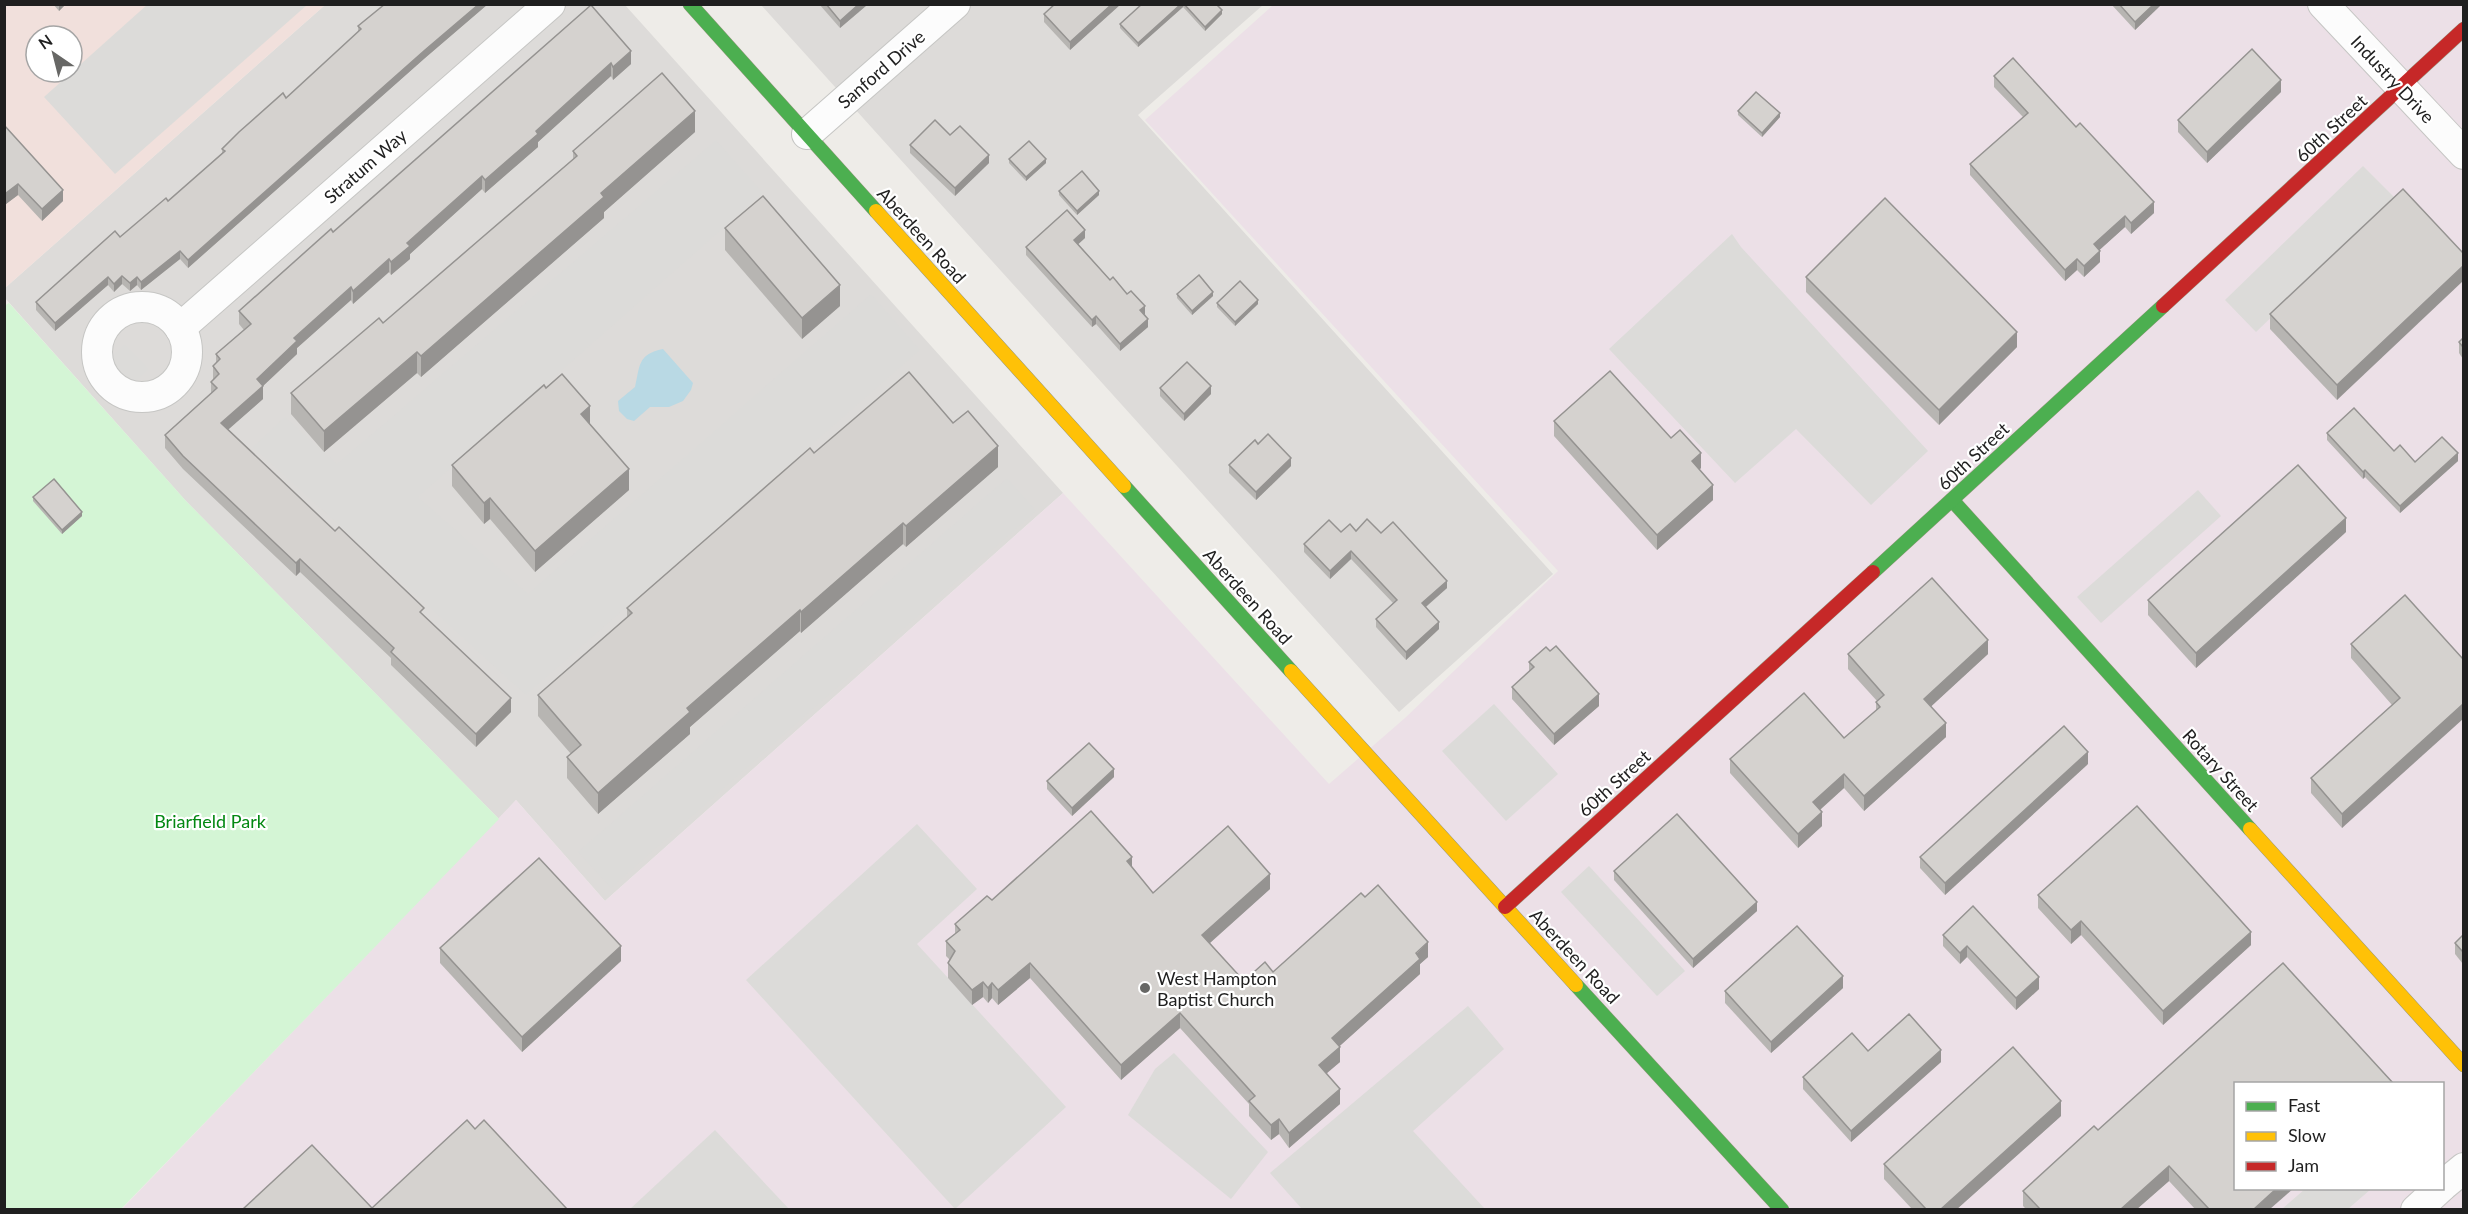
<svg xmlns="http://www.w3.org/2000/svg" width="2468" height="1214" viewBox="0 0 2468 1214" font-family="Lato,sans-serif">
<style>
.residential{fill:#dddbd9}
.commercial{fill:#f1e0dc;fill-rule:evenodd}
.industrial{fill:#ece0e7;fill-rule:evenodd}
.religious{fill:#dcdbd9}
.park{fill:#d4f5d5}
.water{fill:#b9d9e4}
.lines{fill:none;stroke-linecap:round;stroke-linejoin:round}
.street-casing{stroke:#c6c6c4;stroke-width:32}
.fast-casing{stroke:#96987f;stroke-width:15}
.slow-casing{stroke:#96987f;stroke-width:15}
.jam-casing{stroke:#96987f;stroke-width:15}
.street{stroke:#fcfcfc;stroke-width:30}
.fast{stroke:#4caf50;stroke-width:14}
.slow{stroke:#ffc107;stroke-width:14}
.jam{stroke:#c62828;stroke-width:14}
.wall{fill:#b7b5b2}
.shaded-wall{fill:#959391}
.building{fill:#d5d2cf;stroke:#959391;stroke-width:1.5}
.poi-dot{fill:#676765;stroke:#fff;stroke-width:2}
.labels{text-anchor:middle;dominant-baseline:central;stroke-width:4.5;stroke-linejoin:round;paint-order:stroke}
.street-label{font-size:18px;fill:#1f1f1f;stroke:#fff}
.park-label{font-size:18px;fill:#038812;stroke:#fff}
.poi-label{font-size:18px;fill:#1f1f1f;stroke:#fff;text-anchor:start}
</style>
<rect width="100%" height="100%" fill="#eeece8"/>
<g class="residential">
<path d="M325,5H625L1063,493L605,901L516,800L499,819L186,501L5,298V288Z"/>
<path d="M761,5H1263L1138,115L1553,574L1399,712Z"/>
</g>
<path class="commercial" d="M5,5H325L5,288ZM36,36H72V72H36Z"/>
<path class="industrial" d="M1273,5H2463V1209L121,1210L516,800L605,901L1063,493L1329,784L1405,718L1558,571L1145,120ZM2236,1084H2442V1188H2236Z"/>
<g class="religious">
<path d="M148,4L307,5L115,174L44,97Z"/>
<path d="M716,140L763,193L418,497L528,594L871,294L920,350L526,695L253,447L285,417L337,464Z"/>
<path d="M2363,166L2395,198L2256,332L2225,300Z"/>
<path d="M1732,234L1741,247L1928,451L1871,505L1796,429L1735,483L1609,349Z"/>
<path d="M125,345L148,369L132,384L109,359Z"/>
<path d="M1007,478L1036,511L611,888L578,852Z"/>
<path d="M2198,490L2221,516L2101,623L2077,597Z"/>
<path d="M1494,704L1558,774L1506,821L1442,751Z"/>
<path d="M917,824L977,889L917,944L1066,1107L955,1209L746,980Z"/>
<path d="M1589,866L1685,971L1657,996L1561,892Z"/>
<path d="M1468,1006L1504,1049L1413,1131L1485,1209H1302L1270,1173Z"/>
<path d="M1174,1053L1268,1152L1231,1199L1128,1115L1155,1069Z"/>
<path d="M715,1130L789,1209H630Z"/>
<path d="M2305,1189V1188L2371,1189L2348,1209H2282Z"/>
</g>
<path class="park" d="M9,303L186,501L499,819L121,1209H5L4,306Z"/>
<path class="water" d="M663,349L693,383L691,390L683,401L669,407H650L634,421L627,419L619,411L618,401L635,387C640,367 637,354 663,349Z"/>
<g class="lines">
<g class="street-casing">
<g id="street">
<path d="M2323,4L2464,154"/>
<path d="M807,134L955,4"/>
<circle cx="142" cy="352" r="45"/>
<path d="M180,328L550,4"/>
<path d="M2442,1186L2464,1168"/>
<path d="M2416,1210L2440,1188"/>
</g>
</g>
<g class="fast-casing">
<g id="fast">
<path d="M690,4L876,211"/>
<path d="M1124,486L1291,671"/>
<path d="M1952,500L2250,829"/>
<path d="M1873,572L2163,306"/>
<path d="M1576,985L1782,1210"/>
</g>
</g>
<g class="slow-casing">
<g id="slow">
<path d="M876,211L1124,486"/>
<path d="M1291,671L1576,985"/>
<path d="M2250,829L2464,1065"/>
</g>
</g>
<g class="jam-casing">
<g id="jam">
<path d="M2163,306L2464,29"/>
<path d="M1505,907L1873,572"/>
</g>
</g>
<use href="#street" class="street"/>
<use href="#fast" class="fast"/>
<use href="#slow" class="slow"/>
<use href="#jam" class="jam"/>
</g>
<g class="wall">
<path d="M53,4H66L59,11Z"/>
<path d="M385,4H488L425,58L188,268L180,259L141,290L137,285L130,291L122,284L114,292L108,285L55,331L36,310V302L120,237L168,201L222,153V149L286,98L358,32V26Z"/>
<path d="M819,4H867V5L840,28Z"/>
<path d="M1120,4L1070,50L1044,22V14Z"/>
<path d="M1142,4H1216L1222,14L1205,31L1183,7L1138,47L1120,28V24Z"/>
<path d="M2111,4H2162L2135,30Z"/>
<path d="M591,5L631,64L613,80L611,76L538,142V147L485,193L482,189L410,254V259L391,275L389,272L353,304L351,300L297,348V354L263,386V399L228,429L424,616L511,712L476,747L391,665V658L300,572L296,576L183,469L165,448V435L211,393V382L213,380V366L216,363V354L244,330L239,324V311L333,232Z"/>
<path d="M1994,76L2154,213L2131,234L2125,227L2099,250L2100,262L2084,277L2077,270L2065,281L1970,175V164L2023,117L1994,87Z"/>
<path d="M2281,92L2207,163L2178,132V120Z"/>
<path d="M1738,111L1780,117L1762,137L1738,115Z"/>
<path d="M4,125L63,201L42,221L18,195L6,204L4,202Z"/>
<path d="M695,132L604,212V218L421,377L417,373L324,452L291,414V393L383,323L573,159V151Z"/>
<path d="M950,135L989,163L955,196L910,153V145Z"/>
<path d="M1009,159L1046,163L1026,181L1009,163Z"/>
<path d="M1059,191L1099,195L1077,215L1059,195Z"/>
<path d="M725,228L840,306L802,339L725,250Z"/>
<path d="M1085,238L1078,244L1110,280L1145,314L1148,327L1120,351L1096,324L1092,327L1026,255V247Z"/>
<path d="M2463,253L2337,400L2270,329V314Z"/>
<path d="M1806,277L2017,347L1939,425L1806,292Z"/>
<path d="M1177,294L1213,296L1192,315L1177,298Z"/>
<path d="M1217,303L1258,304L1235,326L1217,307Z"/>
<path d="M2463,338V359L2459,353V342Z"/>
<path d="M546,388L590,425L629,490L535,572L490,519L484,524L452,486V465Z"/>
<path d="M1160,388L1211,394L1184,421L1160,396Z"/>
<path d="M1554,421L1671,438L1701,468L1699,470L1713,500L1657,550L1554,436Z"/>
<path d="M953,423L998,467L906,547L903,544L801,633L800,631L690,727V734L598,814L567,778V757L571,754L538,716V695L627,617V608L814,453Z"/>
<path d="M2327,433L2394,451L2415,462L2458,461L2400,513L2365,477L2363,479L2327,440Z"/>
<path d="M1258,444L1291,466L1256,500L1229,473V465Z"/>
<path d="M33,497L82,516L62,534L33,501Z"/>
<path d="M1356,531L1381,533L1447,588L1426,607L1439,629L1406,660L1376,627V619L1393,603L1351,559L1330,579L1304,552V544L1341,532Z"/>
<path d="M2346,532L2196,668L2148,615V600Z"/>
<path d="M2351,644L2463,659L2342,828L2311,793V778L2392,705L2351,658Z"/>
<path d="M1848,654H1988L1931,706L1946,737L1864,811L1844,788L1820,810L1822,826L1798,848L1730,773V759L1844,738L1876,711V702L1877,701L1848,669Z"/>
<path d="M1529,662L1599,706L1554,745L1512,699V687L1529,672Z"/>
<path d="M2088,764L1945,895L1920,868V857Z"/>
<path d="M1114,777L1072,816L1047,789V781Z"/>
<path d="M1132,867L1153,893L1270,889L1210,943L1244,981L1273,972L1428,957L1420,964V974L1339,1046L1340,1062L1326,1073L1340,1104L1289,1148L1279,1134L1271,1140L1249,1116V1104L1180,1028L1121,1080L1030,978L998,1005L992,998L988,1003L983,997L972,1005L948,978V963L950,960L946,956V941L955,934V924L992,900Z"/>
<path d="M1614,871L1757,911L1693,968L1614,880Z"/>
<path d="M2038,895L2251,945L2163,1025L2081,935L2071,944L2038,908Z"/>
<path d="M1973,906L2039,989L2016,1010L1967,957L1960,964L1943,946V935Z"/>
<path d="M2463,935V964L2455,954V943Z"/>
<path d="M440,948L621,961L522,1052L440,963Z"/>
<path d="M1843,988L1771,1053L1725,1003V991Z"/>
<path d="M1941,1062L1851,1142L1803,1089V1077Z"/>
<path d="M2061,1116L1957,1209H1912L1884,1179V1164Z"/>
<path d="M2098,1130L2270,1209H2195L2169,1181L2137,1209H2026L2023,1206V1191Z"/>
</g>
<g class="shaded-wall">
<path d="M59,4H66L59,11Z"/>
<path d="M479,4H488L425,58L188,268V260L425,50Z"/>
<path d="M859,4L867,5L840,28V21Z"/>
<path d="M1112,4L1120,5L1070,50V42Z"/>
<path d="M1181,4H1183V7L1138,47V43Z"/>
<path d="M2154,4H2162L2135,30V22Z"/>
<path d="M1222,10V14L1205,31V27Z"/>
<path d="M631,51V64L613,80V67Z"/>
<path d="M611,63V76L538,142V147L485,193V180L536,131Z"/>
<path d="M2281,80V92L2207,163V152Z"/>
<path d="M695,111V132L604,212V218L421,377V356L601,193Z"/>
<path d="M1780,113V117L1762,137V133Z"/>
<path d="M989,155V163L955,196V188Z"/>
<path d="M1046,159V163L1026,181V177Z"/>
<path d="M482,176V189L410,254V259L391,275V262L407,243Z"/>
<path d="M18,184V195L6,204V193Z"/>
<path d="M63,190V201L42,221V209Z"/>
<path d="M1099,191V195L1077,215V211Z"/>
<path d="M2154,202V213L2131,234V223Z"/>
<path d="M2125,216V227L2094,255V244Z"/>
<path d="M1085,230V238L1074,248V240Z"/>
<path d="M180,251V259L141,290V282Z"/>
<path d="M2100,251V262L2084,277V266Z"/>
<path d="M389,259V272L353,304V291Z"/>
<path d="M2077,259V270L2065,281V270Z"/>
<path d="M2463,266V281L2337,400V385Z"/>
<path d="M122,276V284L114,292V284Z"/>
<path d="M108,277V285L55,331V323Z"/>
<path d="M137,277V285L130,291V283Z"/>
<path d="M840,285V306L802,339V318Z"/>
<path d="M351,287V300L297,348V354L263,386V399L221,436V423L257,379L294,338Z"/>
<path d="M1213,292V296L1192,315V311Z"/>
<path d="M1258,300V304L1235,326V322Z"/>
<path d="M1145,306V314L1140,317V310Z"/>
<path d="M1096,316V324L1092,327V320Z"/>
<path d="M1148,319V327L1120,351V344Z"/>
<path d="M2017,332V347L1939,425V410Z"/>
<path d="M417,352V373L324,452V431Z"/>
<path d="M1211,386V394L1184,421V414Z"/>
<path d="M590,406V427L581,414Z"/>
<path d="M998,446V467L906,547V526Z"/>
<path d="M1701,453V468L1692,476V461Z"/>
<path d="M2458,453V461L2400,513V506Z"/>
<path d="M1291,458V466L1256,500V492Z"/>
<path d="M629,469V490L535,572V551Z"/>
<path d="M2365,470V477L2363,479V472Z"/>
<path d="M1713,485V500L1657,550V535Z"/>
<path d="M490,498V519L484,524V503Z"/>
<path d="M82,512V516L62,534V530Z"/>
<path d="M2346,518V532L2196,668V653Z"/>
<path d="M903,523V544L801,633V612Z"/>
<path d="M1351,551V559L1330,579V571Z"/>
<path d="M300,559V572L296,576V563Z"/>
<path d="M1447,581V588L1422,610V603Z"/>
<path d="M800,610V631L690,727V734L598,814V793L687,708Z"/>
<path d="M1439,622V629L1406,660V652Z"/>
<path d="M1988,640V654L1924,713V699Z"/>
<path d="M1599,694V706L1554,745V734Z"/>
<path d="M511,698V712L476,747V734Z"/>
<path d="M2463,704V719L2342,828V814Z"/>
<path d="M1946,723V737L1864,811V796Z"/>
<path d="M2088,752V764L1945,895V883Z"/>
<path d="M1114,769V777L1072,816V808Z"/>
<path d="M1844,774V788L1813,816V802Z"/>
<path d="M1822,812V826L1798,848V834Z"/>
<path d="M1132,857V872L1127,861Z"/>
<path d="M1270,874V889L1202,950V935Z"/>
<path d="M1757,902V911L1693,968V959Z"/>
<path d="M2081,921V935L2071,944V930Z"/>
<path d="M2251,932V945L2163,1025V1011Z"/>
<path d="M1428,942V957L1420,964V974L1332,1053V1038Z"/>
<path d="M621,946V961L522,1052V1037Z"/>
<path d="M1967,946V957L1960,964V953Z"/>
<path d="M1030,963V978L998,1005V990Z"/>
<path d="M1843,976V988L1771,1053V1042Z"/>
<path d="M2039,977V989L2016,1010V998Z"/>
<path d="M983,982V997L972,1005V990Z"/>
<path d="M992,983V998L988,1003V988Z"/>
<path d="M1180,1013V1028L1121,1080V1065Z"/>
<path d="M1340,1047V1062L1319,1080V1065Z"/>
<path d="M1941,1050V1062L1851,1142V1131Z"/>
<path d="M1340,1089V1104L1289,1148V1133Z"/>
<path d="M2061,1101V1116L1957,1209H1941Z"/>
<path d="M1279,1119V1134L1271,1140V1125Z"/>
<path d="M2169,1166V1181L2137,1209H2121Z"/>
<path d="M2277,1188H2294L2270,1209H2254Z"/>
</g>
<g class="building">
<path d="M385,4H479L425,50L188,260L180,251L141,282L137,277L130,283L122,276L114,284L108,277L55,323L36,302L115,231L120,237L166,198L168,201L225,151L222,149L239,132L283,93L286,98L361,29L358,26Z"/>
<path d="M826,4H859L840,21Z"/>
<path d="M1055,4H1112L1070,42L1044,14Z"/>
<path d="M1142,4H1181L1138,43L1120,24Z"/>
<path d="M1184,4H1216L1222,10L1205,27Z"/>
<path d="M2119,4H2154L2135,22Z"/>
<path d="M591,5L631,51L613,67L611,63L536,131L538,134L485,180L482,176L407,243L410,246L391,262L389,259L353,291L351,287L294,338L297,341L257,379L263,386L221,423L335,531L339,527L424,608L420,612L511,698L476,734L391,652L394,648L300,559L296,563L183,456L165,435L217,388L211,382L219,374L213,366L220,359L216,354L251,324L239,311L331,229L333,232Z"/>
<path d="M2252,49L2281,80L2207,152L2178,120Z"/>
<path d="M2013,58L2076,127L2080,123L2154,202L2131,223L2125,216L2094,244L2100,251L2084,266L2077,259L2065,270L1970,164L2028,113L1994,76Z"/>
<path d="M662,73L695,111L601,193L604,197L421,356L417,352L324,431L291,393L379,318L383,323L478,241L577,156L573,151Z"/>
<path d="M1756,92L1780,113L1762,133L1738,111Z"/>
<path d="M935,120L950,135L960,126L989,155L955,188L910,145Z"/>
<path d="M4,125L63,190L42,209L18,184L6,193L4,191Z"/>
<path d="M1029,141L1046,159L1026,177L1009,159Z"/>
<path d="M1082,171L1099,191L1077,211L1059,191Z"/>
<path d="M2403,189L2463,253V266L2337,385L2270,314Z"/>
<path d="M763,196L840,285L802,318L725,228Z"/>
<path d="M1885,198L2017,332L1939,410L1806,277Z"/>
<path d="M1067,210L1085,230L1074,240L1110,280L1113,277L1127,294L1131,291L1145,306L1140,310L1148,319L1120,344L1096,316L1092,320L1026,247Z"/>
<path d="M1199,275L1213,292L1192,311L1177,294Z"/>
<path d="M1240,281L1258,300L1235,322L1217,303Z"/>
<path d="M2463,338V347L2459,342Z"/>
<path d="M1187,362L1211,386L1184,414L1160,388Z"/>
<path d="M1610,371L1671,438L1680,430L1701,453L1692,461L1713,485L1657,535L1554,421Z"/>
<path d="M909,372L953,423L968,411L998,446L906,526L903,523L801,612L800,610L687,708L690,712L598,793L567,757L581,745L538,695L632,613L627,608L721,526L810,448L814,453Z"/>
<path d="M562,374L590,406L581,414L629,469L535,551L490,498L484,503L452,465L544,385L546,388Z"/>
<path d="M2354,408L2394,451L2400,445L2415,462L2442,437L2458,453L2400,506L2365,470L2363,472L2327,433Z"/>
<path d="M1268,434L1291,458L1256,492L1229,465L1255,440L1258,444Z"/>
<path d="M2298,465L2346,518L2196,653L2148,600Z"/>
<path d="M54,479L82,512L62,530L33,497Z"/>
<path d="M1367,519L1381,533L1393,522L1447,581L1422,603L1439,622L1406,652L1376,619L1397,600L1351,551L1330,571L1304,544L1329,520L1341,532L1350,524L1356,531Z"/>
<path d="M1932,578L1988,640L1924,699L1946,723L1864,796L1844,774L1813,802L1822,812L1798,834L1730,759L1804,693L1844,738L1880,707L1876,702L1884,695L1848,654Z"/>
<path d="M2405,595L2463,659V704L2342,814L2311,778L2400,698L2351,644Z"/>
<path d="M1556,646L1599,694L1554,734L1512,687L1534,667L1529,662L1546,647L1550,651Z"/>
<path d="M2064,726L2088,752L1945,883L1920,857Z"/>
<path d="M1089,743L1114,769L1072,808L1047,781Z"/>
<path d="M2137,806L2251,932L2163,1011L2081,921L2071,930L2038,895Z"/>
<path d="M1091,811L1132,857L1127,861L1153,893L1228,826L1270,874L1202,935L1244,981L1265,962L1273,972L1361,893L1365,897L1378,885L1428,942L1416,953L1420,959L1332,1038L1340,1047L1319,1065L1340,1089L1289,1133L1279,1119L1271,1125L1249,1101L1255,1096L1180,1013L1121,1065L1030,963L998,990L992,983L988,988L983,982L972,990L948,963L955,951L946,941L960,930L955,924L987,896L992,900Z"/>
<path d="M1677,814L1757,902L1693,959L1614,871Z"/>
<path d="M539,858L621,946L522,1037L440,948Z"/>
<path d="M1973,906L2039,977L2016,998L1967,946L1960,953L1943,935Z"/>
<path d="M1797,926L1843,976L1771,1042L1725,991Z"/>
<path d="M2463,935V952L2455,943Z"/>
<path d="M2283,963L2393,1083H2235V1188H2277L2254,1209H2209L2169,1166L2121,1209H2040L2023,1191L2094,1126L2098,1130Z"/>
<path d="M1909,1014L1941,1050L1851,1131L1803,1077L1852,1033L1868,1051Z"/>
<path d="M2013,1047L2061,1101L1941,1209H1926L1884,1164Z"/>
<path d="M467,1120L475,1129L484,1120L567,1209H243L312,1145L372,1208Z"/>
</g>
<circle class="poi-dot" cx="1145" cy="988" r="6"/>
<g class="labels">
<g class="street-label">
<text transform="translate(881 69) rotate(-41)">Sanford Drive</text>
<text transform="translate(2393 79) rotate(47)">Industry Drive</text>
<text transform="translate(2331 128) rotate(-43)">60th Street</text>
<text transform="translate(365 166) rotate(-41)">Stratum Way</text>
<text transform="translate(922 235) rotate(48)">Aberdeen Road</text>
<text transform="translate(1973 456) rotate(-43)">60th Street</text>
<text transform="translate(1248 596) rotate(48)">Aberdeen Road</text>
<text transform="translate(2221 770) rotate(48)">Rotary Street</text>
<text transform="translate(1614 783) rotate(-42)">60th Street</text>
<text transform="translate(1575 956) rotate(47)">Aberdeen Road</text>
</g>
<g class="park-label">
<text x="210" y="821">Briarfield Park</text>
</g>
<g class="poi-label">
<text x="1157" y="978">West Hampton<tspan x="1157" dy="21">Baptist Church</tspan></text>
</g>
</g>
<rect width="2468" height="1214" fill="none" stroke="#1f1f1f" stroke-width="12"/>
<rect x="2234" y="1082" width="210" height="108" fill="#ffffff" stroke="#a5a5a5" stroke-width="1.5"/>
<rect x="2246" y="1102" width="30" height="9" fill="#4caf50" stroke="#a5a5a5" stroke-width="1.5"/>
<text x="2288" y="1112" font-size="18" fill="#1f1f1f">Fast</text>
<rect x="2246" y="1132" width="30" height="9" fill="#ffc107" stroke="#a5a5a5" stroke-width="1.5"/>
<text x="2288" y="1142" font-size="18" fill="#1f1f1f">Slow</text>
<rect x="2246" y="1162" width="30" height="9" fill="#c62828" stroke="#a5a5a5" stroke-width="1.5"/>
<text x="2288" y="1172" font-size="18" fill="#1f1f1f">Jam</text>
<g transform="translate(54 54) rotate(325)"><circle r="28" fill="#ffffff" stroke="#a5a5a5" stroke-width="1.5"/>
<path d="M0-4.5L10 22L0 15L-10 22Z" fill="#676765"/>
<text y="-9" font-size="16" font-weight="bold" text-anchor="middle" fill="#1f1f1f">N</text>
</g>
</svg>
